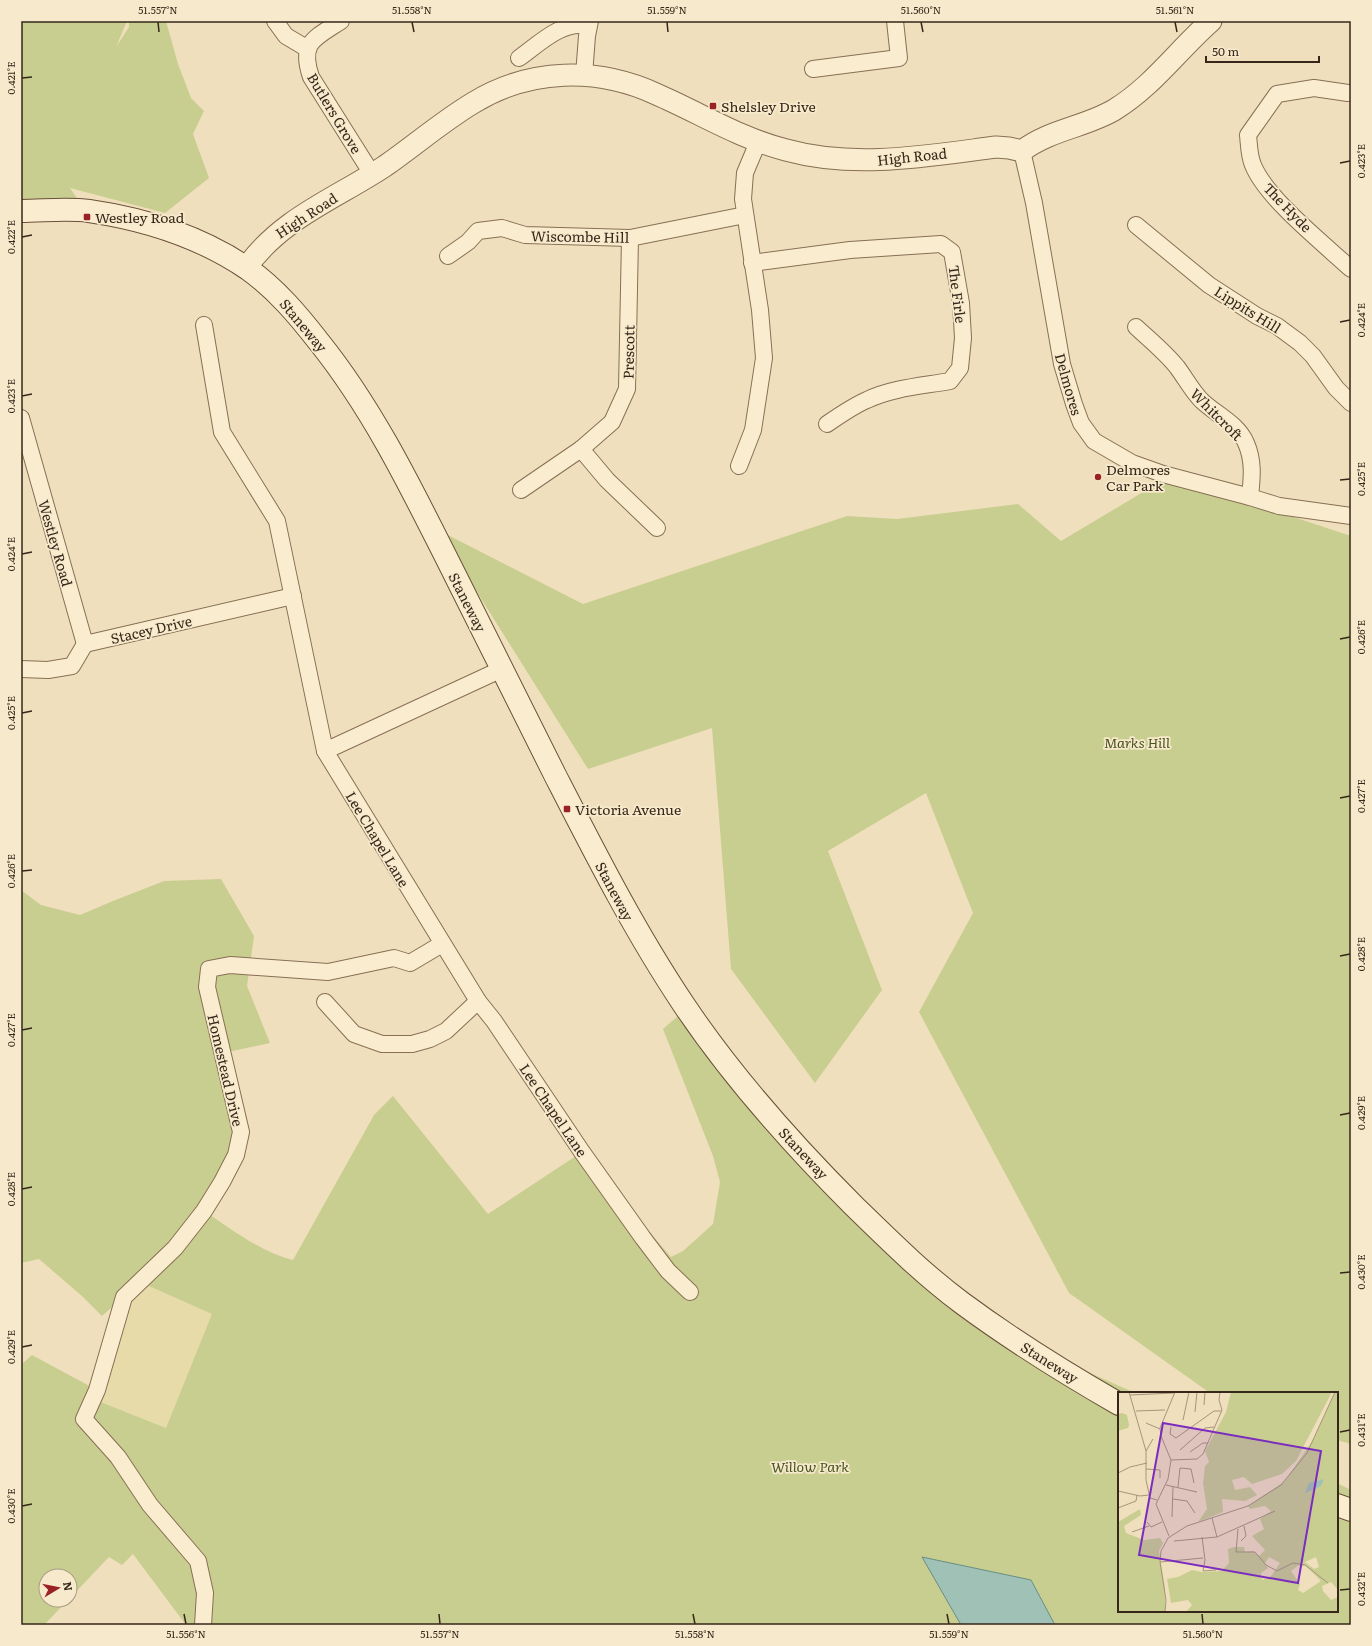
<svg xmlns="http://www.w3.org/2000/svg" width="1372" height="1646" viewBox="0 0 1372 1646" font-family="Literata,serif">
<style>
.farmland{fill:#e6dba9}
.green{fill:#c8ce90}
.water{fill:#a0c1b6;stroke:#688e84}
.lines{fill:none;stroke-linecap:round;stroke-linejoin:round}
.minor-casing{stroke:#886f55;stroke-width:18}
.tertiary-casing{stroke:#886f55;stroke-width:23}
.secondary-casing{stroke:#695038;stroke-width:24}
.minor{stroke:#faedcf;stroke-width:16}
.tertiary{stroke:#faedcf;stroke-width:21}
.secondary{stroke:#faedcf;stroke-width:22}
.ticks{fill:none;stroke:#36271a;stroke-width:1.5}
.poi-dot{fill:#9a2225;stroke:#f7eacc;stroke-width:1.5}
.labels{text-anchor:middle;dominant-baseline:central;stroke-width:3.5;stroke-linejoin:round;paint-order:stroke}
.poi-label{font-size:14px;fill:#36271a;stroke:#f7eacc;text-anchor:start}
.street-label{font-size:14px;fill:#36271a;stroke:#f7eacc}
.park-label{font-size:14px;font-style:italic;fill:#485420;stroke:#f7eacc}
.inset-road{fill:none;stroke:#a6957b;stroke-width:1}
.view{fill:#7b2cbf;fill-opacity:0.15;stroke:#7b2cbf;stroke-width:2}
.inset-edge{fill:none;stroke:#36271a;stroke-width:2}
.neatline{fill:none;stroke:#36271a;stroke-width:1.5}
.ticks-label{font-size:10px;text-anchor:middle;fill:#36271a}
</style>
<rect width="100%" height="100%" fill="#f0dfbc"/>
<path class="farmland" d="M140,1282L213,1314L166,1428L93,1399L124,1297Z"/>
<g class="green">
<path d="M21,21H127L116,47L129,27V21H166L178,64L191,98L204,111L193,134L209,178L165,213L70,188L85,210L21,211Z"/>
<path d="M1170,476L1351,536V1444L1337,1440V1393H1210L1069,1293L919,1012L973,913L926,793L828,851L882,990L815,1083L731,969L712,728L588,769L438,530L583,604L847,516L897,519L1018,504L1061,541Z"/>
<path d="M221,879L254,936L247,986L270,1043L223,1053L241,1132L204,1211C228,1227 264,1254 293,1260L374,1115L393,1096L488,1214L582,1152L643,1237L651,1234L671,1257L683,1251L713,1224L720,1182L713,1156L663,1029L686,1009L763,1109L1010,1337L1135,1393H1119V1611H1337V1483L1351,1490V1625H186L133,1554L122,1565L109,1557L70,1598V1576H46V1600H68L44,1625H21V1360L23,1363L32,1355L97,1390L93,1399L166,1428L212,1314L140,1282L102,1316L83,1297L39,1259L21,1263V890L41,905L80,915L113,901L164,881Z"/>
</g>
<path class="water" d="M922,1557L1031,1580L1055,1625H961Z"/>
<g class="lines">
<g class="minor-casing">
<g id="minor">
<path d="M275,21L286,36L308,49"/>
<path d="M341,21C315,38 299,42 311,77L372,174"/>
<path d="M519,58C539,44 562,20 588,26"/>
<path d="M813,69L899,58L895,21"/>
<path d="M584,75L587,36L590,21"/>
<path d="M1348,93L1314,88L1277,94L1248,135C1249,144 1249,156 1253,165C1266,198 1323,243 1351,269"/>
<path d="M1022,151L1034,203L1062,364L1074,404L1081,423L1094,441L1132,463L1163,474L1250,497L1279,506L1351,516"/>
<path d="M1136,225L1209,285L1257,316L1277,326L1300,343L1313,356L1336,388L1351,403"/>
<path d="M448,256L468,242L478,231L502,228L525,235L630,238L745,215"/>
<path d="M752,263L850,250L941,244L952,252L961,303L963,338L960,368L950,381C922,386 892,388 867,400C853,406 840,415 827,424"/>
<path d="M204,325L222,432L277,521L325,751L478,1001L494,1021L582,1152L643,1238L668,1271L690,1292"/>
<path d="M1136,327C1150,340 1165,352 1177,367C1186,379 1192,391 1202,401C1217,415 1238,424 1246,443C1254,461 1252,478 1250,497"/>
<path d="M21,418L85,644"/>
<path d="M581,449L607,480L657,528"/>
<path d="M739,466L753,430L764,358L760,310L743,199L745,173L758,142"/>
<path d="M521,490L581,449L612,422L627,389L630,238"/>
<path d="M21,669L48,670L72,666L85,644L293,596"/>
<path d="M325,751L502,669"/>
<path d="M325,1002L354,1034L382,1044H412L430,1039L446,1031L478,1001"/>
<path d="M203,1625L205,1593L198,1561L150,1505L118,1457L84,1419L97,1390L124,1297L175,1248L204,1211L222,1182L236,1155L241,1132L207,987L209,969L230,965L328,972L394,958L410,963L442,944"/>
</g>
</g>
<g class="tertiary-casing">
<path id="tertiary" d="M246,268C281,218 337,198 385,166C415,145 443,121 473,103C530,68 597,67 656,94C700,113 739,138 786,150C855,169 926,156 996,147L1009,148L1022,151C1049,130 1085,127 1114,110C1152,87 1178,50 1211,21"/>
</g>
<g class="secondary-casing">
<g id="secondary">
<path d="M21,211C43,211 67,208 89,211C144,219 201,237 248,269C276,289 298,315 319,342C376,413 415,496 456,577C489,643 522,709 555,775C595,853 635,932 684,1005C733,1078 792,1144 854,1206C889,1240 923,1274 962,1303C1012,1340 1065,1373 1119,1404"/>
<path d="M1337,1505L1351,1510"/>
</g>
</g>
<use href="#minor" class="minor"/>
<use href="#tertiary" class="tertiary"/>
<use href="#secondary" class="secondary"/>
</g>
<path class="ticks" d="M158,22L159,32M412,22L414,32M667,22L668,32M921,22L923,32M1175,22L1177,32M22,78L32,77M1340,163L1350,161M22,237L32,235M1340,322L1350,320M22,396L32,394M1340,480L1350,479M22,554L32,552M1340,639L1350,637M22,713L32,711M1340,798L1350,796M22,871L32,870M1340,956L1350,954M22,1030L32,1028M1340,1115L1350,1113M22,1189L32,1187M1340,1273L1350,1272M22,1347L32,1345M1340,1432L1350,1430M22,1506L32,1504M1340,1590L1350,1589M184,1614L186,1624M439,1614L440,1624M693,1614L695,1624M947,1614L949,1624M1202,1614L1203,1624"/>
<g class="poi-dot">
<rect x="709" y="102" width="8" height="8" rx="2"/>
<rect x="83" y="213" width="8" height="8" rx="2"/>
<circle cx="1098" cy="477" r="4"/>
<rect x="563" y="805" width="8" height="8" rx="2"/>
</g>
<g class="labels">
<g class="poi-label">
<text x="721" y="106">Shelsley Drive</text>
<text x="95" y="217">Westley Road</text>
<text x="1106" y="469">Delmores<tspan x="1106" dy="16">Car Park</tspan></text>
<text x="575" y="809">Victoria Avenue</text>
</g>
<g class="street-label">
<text transform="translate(335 113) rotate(59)">Butlers Grove</text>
<text transform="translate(912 156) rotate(-6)">High Road</text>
<text transform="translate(1288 207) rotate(46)">The Hyde</text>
<text transform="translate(306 215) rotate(-33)">High Road</text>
<text transform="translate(580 236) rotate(1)">Wiscombe Hill</text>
<text transform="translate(958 294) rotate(83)">The Firle</text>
<text transform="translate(1248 309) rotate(32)">Lippits Hill</text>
<text transform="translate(304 325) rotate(50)">Staneway</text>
<text transform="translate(628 352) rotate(-89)">Prescott</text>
<text transform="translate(1069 384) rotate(74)">Delmores</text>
<text transform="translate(1217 414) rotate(45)">Whitcroft</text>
<text transform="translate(56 543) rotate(74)">Westley Road</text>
<text transform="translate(468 602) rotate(63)">Staneway</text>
<text transform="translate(151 629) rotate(-13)">Stacey Drive</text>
<text transform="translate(378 839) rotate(59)">Lee Chapel Lane</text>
<text transform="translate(615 891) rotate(62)">Staneway</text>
<text transform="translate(226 1070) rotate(77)">Homestead Drive</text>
<text transform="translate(554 1110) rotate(56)">Lee Chapel Lane</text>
<text transform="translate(804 1153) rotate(47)">Staneway</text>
<text transform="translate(1050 1362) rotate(32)">Staneway</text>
</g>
<g class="park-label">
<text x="1137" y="742">Marks Hill</text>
<text x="810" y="1466">Willow Park</text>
</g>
</g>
<g transform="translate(1118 1392)">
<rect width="220" height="220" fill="#f0dfbc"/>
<path d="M113,0H214L178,69L164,82L134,92L126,85L114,88L117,98L132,95L139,103L127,109L104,107L105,120L80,130L89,117L85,91L87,74L91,70L87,59L108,20ZM217,0H220V198L213,190L204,194L205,199L213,208L220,205V220H68L74,213L70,208L53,211L49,187L60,185L74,178L83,180L104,179L111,171L110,157L116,155H126L127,160L134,159L141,164L147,158L134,144L146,137L142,127L153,119L147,114L132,117L130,114L167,89L195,48ZM151,165L162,171L153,184L144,188L143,181L150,176L147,171ZM198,165L201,175L196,177L187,170ZM181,173L183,175L187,173L203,189L185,201L180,198L182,192L173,179ZM4,21L9,23L11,33L10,36L0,39V22ZM22,117L23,123L6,134L8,141L26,148L42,146L45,151L41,159L47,196V220H0V130Z" fill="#c8ce90" fill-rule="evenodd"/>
<path d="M206,87L203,94L187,101L191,91Z" fill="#a0c1b6"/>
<path class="inset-road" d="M11,0L28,59M12,3L56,1M86,13L87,0M18,19L47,18M77,20L79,0M65,28L71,0M28,31L42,37M53,35L52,42L58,46L96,19H103M35,47L28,59V88L32,106L39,108M62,58L87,36L96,35M72,60L85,51H90M53,68L79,67L85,62L104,18L101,8L102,0M28,77L42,78V86M0,81L12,75L29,71M48,93L79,100M60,95L62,76L73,77L76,91M0,99L22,104L31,103M55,107L69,109L77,121M0,116L18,109L19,103M54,125L55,95M94,126L99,145M29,130L33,135L44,130M120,137L118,160H137L148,173L159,179L175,171L187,173L210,191M14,140L31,134M51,144L38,112L50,87L53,68L43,44L42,36L57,0M84,145L87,168L85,179L98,178M56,149L99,145L157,119M123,149L128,144L126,134M42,170L85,166M47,220L48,208L42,170L43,159L50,146L69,134L130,114L163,93L189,61L217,0"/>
<path class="view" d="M45,31L203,59L180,191L21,163Z"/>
<rect width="220" height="220" class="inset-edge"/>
</g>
<rect width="1372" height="1646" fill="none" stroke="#f7eacc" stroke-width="44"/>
<g transform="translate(58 1588) rotate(80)"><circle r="19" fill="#f7eacc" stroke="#aa9c85"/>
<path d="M0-3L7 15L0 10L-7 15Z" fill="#9a2225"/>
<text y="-6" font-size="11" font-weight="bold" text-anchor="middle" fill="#36271a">N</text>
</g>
<path d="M1206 56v6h113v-6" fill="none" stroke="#36271a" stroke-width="2"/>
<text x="1212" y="56" font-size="12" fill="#36271a" stroke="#f7eacc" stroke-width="3" paint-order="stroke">50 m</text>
<rect x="22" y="22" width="1328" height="1602" class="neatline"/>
<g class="ticks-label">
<text x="158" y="14">51.557°N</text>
<text x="412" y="14">51.558°N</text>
<text x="667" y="14">51.559°N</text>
<text x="921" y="14">51.560°N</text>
<text x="1175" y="14">51.561°N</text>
<text transform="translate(11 78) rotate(-90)" y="4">0.421°E</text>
<text transform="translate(1361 161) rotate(-90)" y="4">0.423°E</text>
<text transform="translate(11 237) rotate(-90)" y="4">0.422°E</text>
<text transform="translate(1361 320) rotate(-90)" y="4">0.424°E</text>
<text transform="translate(11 396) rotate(-90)" y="4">0.423°E</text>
<text transform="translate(1361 479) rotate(-90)" y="4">0.425°E</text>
<text transform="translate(11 554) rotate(-90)" y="4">0.424°E</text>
<text transform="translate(1361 637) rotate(-90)" y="4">0.426°E</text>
<text transform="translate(11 713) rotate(-90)" y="4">0.425°E</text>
<text transform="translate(1361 796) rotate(-90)" y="4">0.427°E</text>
<text transform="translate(11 871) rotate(-90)" y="4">0.426°E</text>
<text transform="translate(1361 954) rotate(-90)" y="4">0.428°E</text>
<text transform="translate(11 1030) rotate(-90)" y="4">0.427°E</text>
<text transform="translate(1361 1113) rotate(-90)" y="4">0.429°E</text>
<text transform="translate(11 1189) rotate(-90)" y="4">0.428°E</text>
<text transform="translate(1361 1272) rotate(-90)" y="4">0.430°E</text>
<text transform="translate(11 1347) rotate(-90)" y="4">0.429°E</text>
<text transform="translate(1361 1430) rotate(-90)" y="4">0.431°E</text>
<text transform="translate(11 1506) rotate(-90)" y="4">0.430°E</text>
<text transform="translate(1361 1589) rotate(-90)" y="4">0.432°E</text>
<text x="186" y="1638">51.556°N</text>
<text x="440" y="1638">51.557°N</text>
<text x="695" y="1638">51.558°N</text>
<text x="949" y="1638">51.559°N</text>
<text x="1203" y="1638">51.560°N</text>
</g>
</svg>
